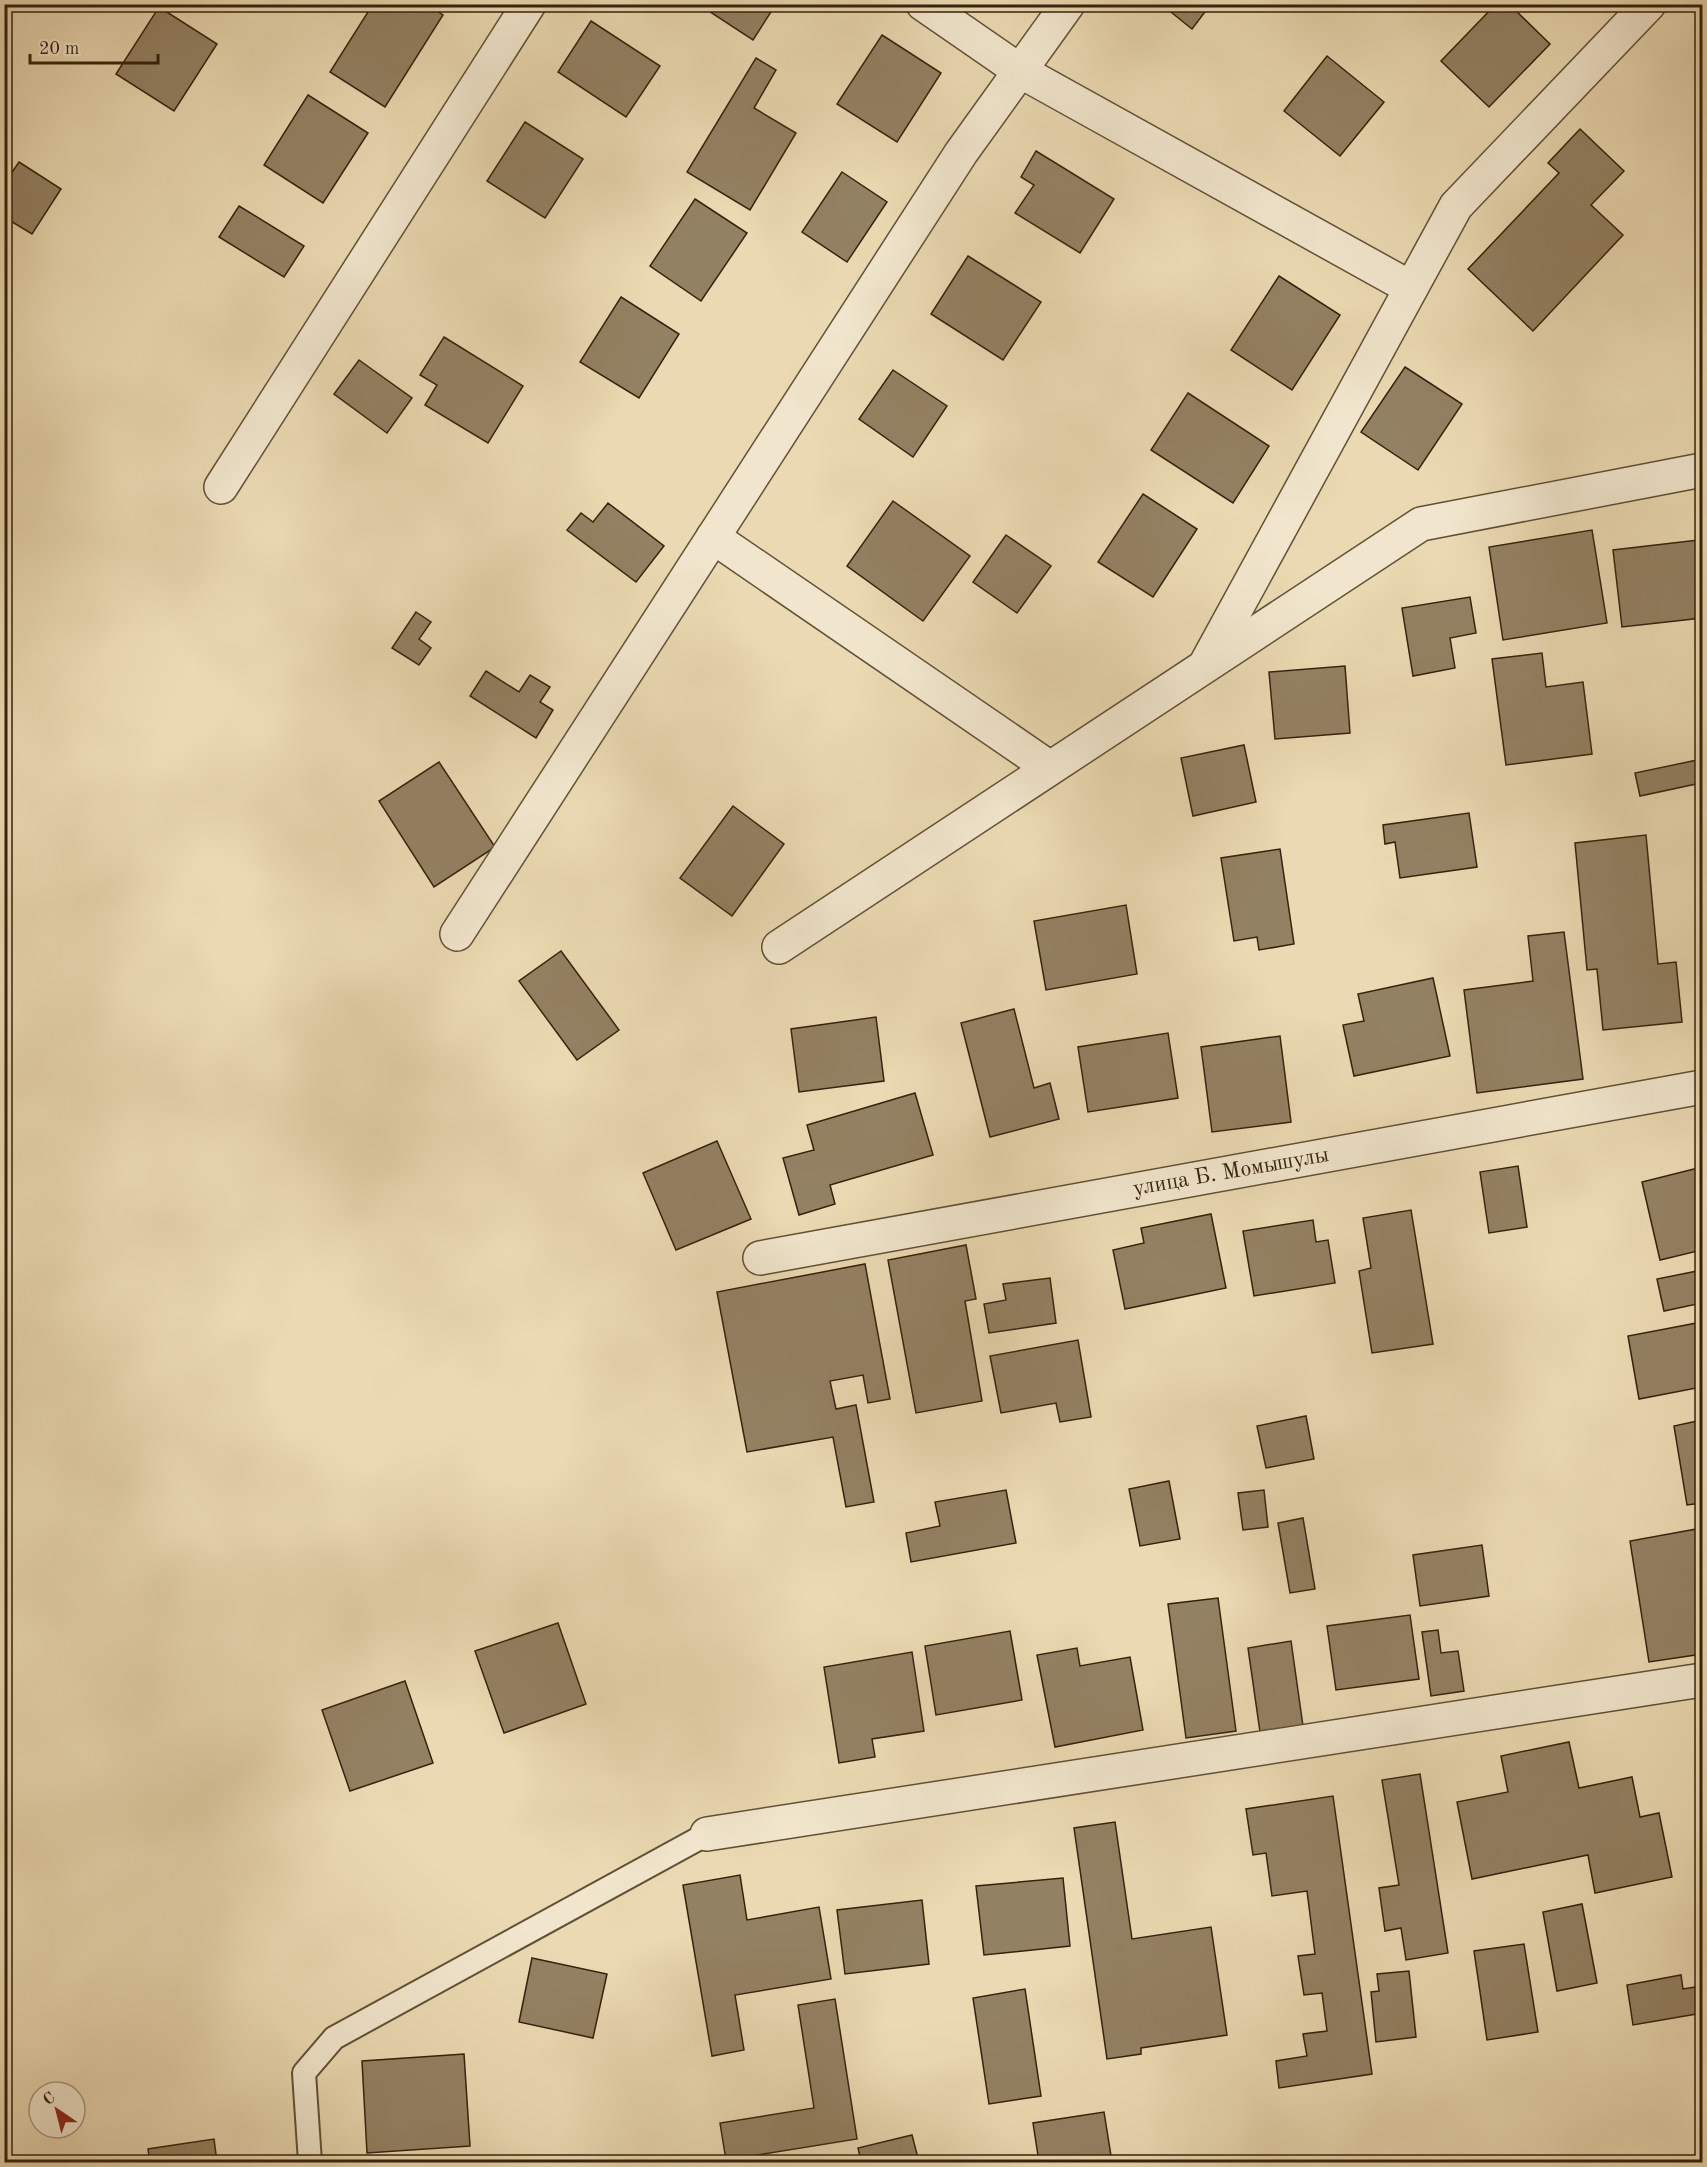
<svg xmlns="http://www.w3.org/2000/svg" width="1707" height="2167" viewBox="0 0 1707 2167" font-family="'Old Standard TT',serif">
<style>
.building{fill:#938163;stroke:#35220d;stroke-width:1.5}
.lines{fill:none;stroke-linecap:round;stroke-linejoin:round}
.service-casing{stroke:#625036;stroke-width:26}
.minor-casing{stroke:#625036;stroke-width:36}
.service{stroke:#f1e6cd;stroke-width:22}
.minor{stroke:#f1e6cd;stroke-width:33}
.labels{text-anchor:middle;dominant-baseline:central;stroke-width:4.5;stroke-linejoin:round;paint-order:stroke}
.street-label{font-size:22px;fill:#35220d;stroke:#f1e6cd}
</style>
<rect width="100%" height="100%" fill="#ead9b2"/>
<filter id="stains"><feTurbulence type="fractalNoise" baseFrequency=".00333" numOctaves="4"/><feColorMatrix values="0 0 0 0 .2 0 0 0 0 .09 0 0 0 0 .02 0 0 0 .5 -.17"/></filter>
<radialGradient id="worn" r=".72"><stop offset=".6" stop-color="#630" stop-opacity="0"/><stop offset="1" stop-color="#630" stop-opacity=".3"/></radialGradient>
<g class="building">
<path d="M373,4H427L443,15L385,107L330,72Z"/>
<path d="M698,4H776L753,40Z"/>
<path d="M1161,4H1211L1192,29Z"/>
<path d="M1496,4H1509L1550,44L1489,107L1441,61Z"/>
<path d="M159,7L217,44L174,111L116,74Z"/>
<path d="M591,21L660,66L626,117L558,72Z"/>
<path d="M882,35L941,73L897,142L837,104Z"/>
<path d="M1327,56L1384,102L1340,156L1284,111Z"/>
<path d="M756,58L776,70L754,108L796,133L750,210L687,172Z"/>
<path d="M308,95L368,133L323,203L264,165Z"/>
<path d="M525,122L583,159L545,218L487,181Z"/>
<path d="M1580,129L1624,171L1591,205L1623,235L1533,331L1468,269L1559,173L1548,163Z"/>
<path d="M1036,151L1114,199L1080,253L1015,213L1034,185L1021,177Z"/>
<path d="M19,162L61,189L32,234L4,217V184Z"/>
<path d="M842,172L887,202L847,262L802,232Z"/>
<path d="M695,199L747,233L701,301L650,266Z"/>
<path d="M239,206L304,246L284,277L219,237Z"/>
<path d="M968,256L1041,302L1003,360L931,314Z"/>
<path d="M1279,276L1340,315L1292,390L1231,350Z"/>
<path d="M621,297L679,334L639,398L580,362Z"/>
<path d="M444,337L523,386L488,443L425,405L437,385L420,375Z"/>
<path d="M359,360L412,398L387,433L334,394Z"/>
<path d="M1405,367L1462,404L1418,470L1361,432Z"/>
<path d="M893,370L947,406L913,457L859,419Z"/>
<path d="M1188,393L1269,446L1233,503L1151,450Z"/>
<path d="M1143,494L1197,529L1153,597L1098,562Z"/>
<path d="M893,501L970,556L923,621L847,566Z"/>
<path d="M608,503L664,546L636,582L567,530L581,513L593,522Z"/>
<path d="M1592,530L1607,623L1503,640L1489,547Z"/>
<path d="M1006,535L1051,566L1017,613L973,582Z"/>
<path d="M1698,540L1702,583V618L1622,627L1613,550Z"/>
<path d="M1470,597L1476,633L1450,638L1455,668L1413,676L1402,608Z"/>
<path d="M416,612L431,622L419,639L431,648L419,665L392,648Z"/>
<path d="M1542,653L1546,687L1583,682L1592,754L1506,765L1492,659Z"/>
<path d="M1345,666L1350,733L1275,739L1269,672Z"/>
<path d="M486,671L519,692L530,675L550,687L540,702L553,710L536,738L470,696Z"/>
<path d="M1244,745L1256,802L1193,816L1181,758Z"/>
<path d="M1702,759V790L1701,783L1640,796L1635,773Z"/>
<path d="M439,762L495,847L434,887L379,801Z"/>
<path d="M733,806L784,844L732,916L680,878Z"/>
<path d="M1469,813L1477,867L1400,878L1395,842L1385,844L1383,825Z"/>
<path d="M1646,835L1658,964L1676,962L1682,1022L1603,1030L1597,969L1587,970L1575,843Z"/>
<path d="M1280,849L1294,944L1259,950L1257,937L1234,941L1221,858Z"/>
<path d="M1126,905L1137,974L1046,990L1034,921Z"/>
<path d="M1564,932L1583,1079L1477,1093L1464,990L1533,981L1528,936Z"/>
<path d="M561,951L619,1030L577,1060L519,981Z"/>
<path d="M1433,978L1450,1056L1354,1076L1343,1025L1364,1021L1358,994Z"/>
<path d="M1014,1009L1034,1088L1050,1083L1059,1119L990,1137L961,1023Z"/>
<path d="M876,1017L884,1081L799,1092L791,1029Z"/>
<path d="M1168,1033L1178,1098L1088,1112L1078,1047Z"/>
<path d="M1280,1036L1291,1122L1212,1132L1201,1047Z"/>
<path d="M915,1093L933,1155L830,1185L835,1204L799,1215L783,1158L814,1150L807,1125Z"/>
<path d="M717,1141L751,1219L676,1250L643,1173Z"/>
<path d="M1518,1166L1527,1227L1489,1233L1480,1172Z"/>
<path d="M1702,1167V1250L1660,1260L1642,1182Z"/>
<path d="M1411,1210L1433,1344L1372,1353L1359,1271L1371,1268L1363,1218Z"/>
<path d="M1211,1214L1226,1288L1125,1309L1113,1250L1144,1243L1141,1228Z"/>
<path d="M1313,1220L1316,1242L1328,1240L1335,1283L1254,1296L1243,1231Z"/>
<path d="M966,1245L976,1299L965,1301L982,1401L916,1413L888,1260Z"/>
<path d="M865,1264L890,1399L868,1403L863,1375L830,1381L836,1409L856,1405L874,1502L846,1507L833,1437L747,1452L717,1292Z"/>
<path d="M1702,1270V1303L1664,1311L1657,1279Z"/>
<path d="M1050,1278L1056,1323L989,1333L984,1304L1006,1300L1003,1284Z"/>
<path d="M1702,1322V1387L1639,1399L1628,1336Z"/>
<path d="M1078,1340L1091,1417L1060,1422L1056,1403L1001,1413L990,1356Z"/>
<path d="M1306,1416L1314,1459L1266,1468L1257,1426Z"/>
<path d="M1702,1420V1503L1687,1505L1674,1426Z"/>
<path d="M1169,1481L1180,1539L1140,1546L1129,1489Z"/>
<path d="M1006,1490L1016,1543L911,1562L906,1533L940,1526L935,1502Z"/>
<path d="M1264,1490L1268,1527L1243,1530L1238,1493Z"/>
<path d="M1303,1518L1315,1589L1290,1593L1278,1523Z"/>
<path d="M1702,1528V1654L1649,1662L1630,1541Z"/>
<path d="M1482,1545L1489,1596L1420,1606L1413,1555Z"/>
<path d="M1218,1598L1236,1731L1186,1738L1168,1604Z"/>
<path d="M1410,1615L1419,1679L1336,1690L1327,1626Z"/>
<path d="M558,1623L586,1704L504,1733L475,1651Z"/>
<path d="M1438,1630L1441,1653L1458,1651L1464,1691L1431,1696L1422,1632Z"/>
<path d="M1010,1631L1022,1700L936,1715L925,1646Z"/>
<path d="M1291,1641L1303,1726L1260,1732L1248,1648Z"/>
<path d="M1077,1648L1080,1666L1130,1657L1143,1730L1055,1747L1037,1655Z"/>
<path d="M912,1652L924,1731L872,1739L875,1757L839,1763L824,1667Z"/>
<path d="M405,1681L433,1763L350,1791L322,1710Z"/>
<path d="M1569,1742L1579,1788L1632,1777L1640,1817L1659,1813L1672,1877L1595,1893L1588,1855L1472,1879L1457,1802L1508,1792L1501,1756Z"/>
<path d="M1420,1774L1448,1953L1406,1960L1401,1928L1385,1931L1379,1888L1399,1885L1382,1780Z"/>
<path d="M1333,1796L1372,2074L1279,2088L1276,2061L1307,2056L1303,2034L1327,2031L1322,1993L1304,1995L1298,1956L1315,1954L1307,1891L1272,1896L1266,1853L1253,1855L1246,1809Z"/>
<path d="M1115,1822L1132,1939L1211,1927L1227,2035L1141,2048V2054L1107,2059L1074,1828Z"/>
<path d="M740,1875L747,1920L819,1907L831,1979L735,1995L744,2050L712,2056L683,1885Z"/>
<path d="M1063,1878L1070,1946L984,1955L976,1886Z"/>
<path d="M922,1900L929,1964L845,1974L837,1910Z"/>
<path d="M1582,1904L1597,1983L1557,1991L1543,1912Z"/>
<path d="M1524,1944L1538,2032L1487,2040L1474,1951Z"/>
<path d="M532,1958L607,1974L593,2038L519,2022Z"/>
<path d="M1409,1971L1416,2037L1376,2042L1371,1992L1379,1991L1377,1974Z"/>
<path d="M1681,1975L1683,1989L1702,1986V2013L1633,2025L1627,1985Z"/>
<path d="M1025,1989L1041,2096L989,2104L973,1998Z"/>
<path d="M835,1999L857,2139L726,2160L720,2123L814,2108L798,2005Z"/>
<path d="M464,2054L470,2146L367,2153L362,2061Z"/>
<path d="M1104,2112L1112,2162H1039L1033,2123Z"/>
<path d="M912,2135L919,2162H861L858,2148Z"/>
<path d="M214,2139L217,2162H150L148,2149Z"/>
</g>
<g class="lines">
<g class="service-casing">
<path id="service" d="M310,2162L304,2073L334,2038L707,1834"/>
</g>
<g class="minor-casing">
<g id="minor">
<path d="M923,4L1020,71L1411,288"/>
<path d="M221,487L529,4"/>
<path d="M713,537L1050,768"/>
<path d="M1207,662L1456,206L1649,4"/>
<path d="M457,934L961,153L1068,4"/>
<path d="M779,947L1421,524L1702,470"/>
<path d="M760,1258L1702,1087"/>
<path d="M707,1834L1702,1680"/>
</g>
</g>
<use href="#service" class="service"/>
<use href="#minor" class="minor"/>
</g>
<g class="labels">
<g class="street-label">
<text transform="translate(1231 1172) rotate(-10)">улица Б. Момышулы</text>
</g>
</g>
<rect width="1707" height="2167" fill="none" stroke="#ead9b2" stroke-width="24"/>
<rect x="6" y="6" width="1695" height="2155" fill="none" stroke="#35220d" stroke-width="3"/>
<rect x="12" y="12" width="1683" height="2143" fill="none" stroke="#35220d" stroke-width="1.5"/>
<g transform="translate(57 2110) rotate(325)"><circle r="28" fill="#f1e6cd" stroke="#a69880" stroke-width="1.5"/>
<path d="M0-4.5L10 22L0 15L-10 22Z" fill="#8f2418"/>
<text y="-9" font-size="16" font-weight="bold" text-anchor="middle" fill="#35220d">С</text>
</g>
<path d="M30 54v9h128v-9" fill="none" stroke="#35220d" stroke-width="3"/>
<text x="39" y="54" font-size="18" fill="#35220d" stroke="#f1e6cd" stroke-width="4.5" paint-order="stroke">20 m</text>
<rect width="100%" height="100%" filter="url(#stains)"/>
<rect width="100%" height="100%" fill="url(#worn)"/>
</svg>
